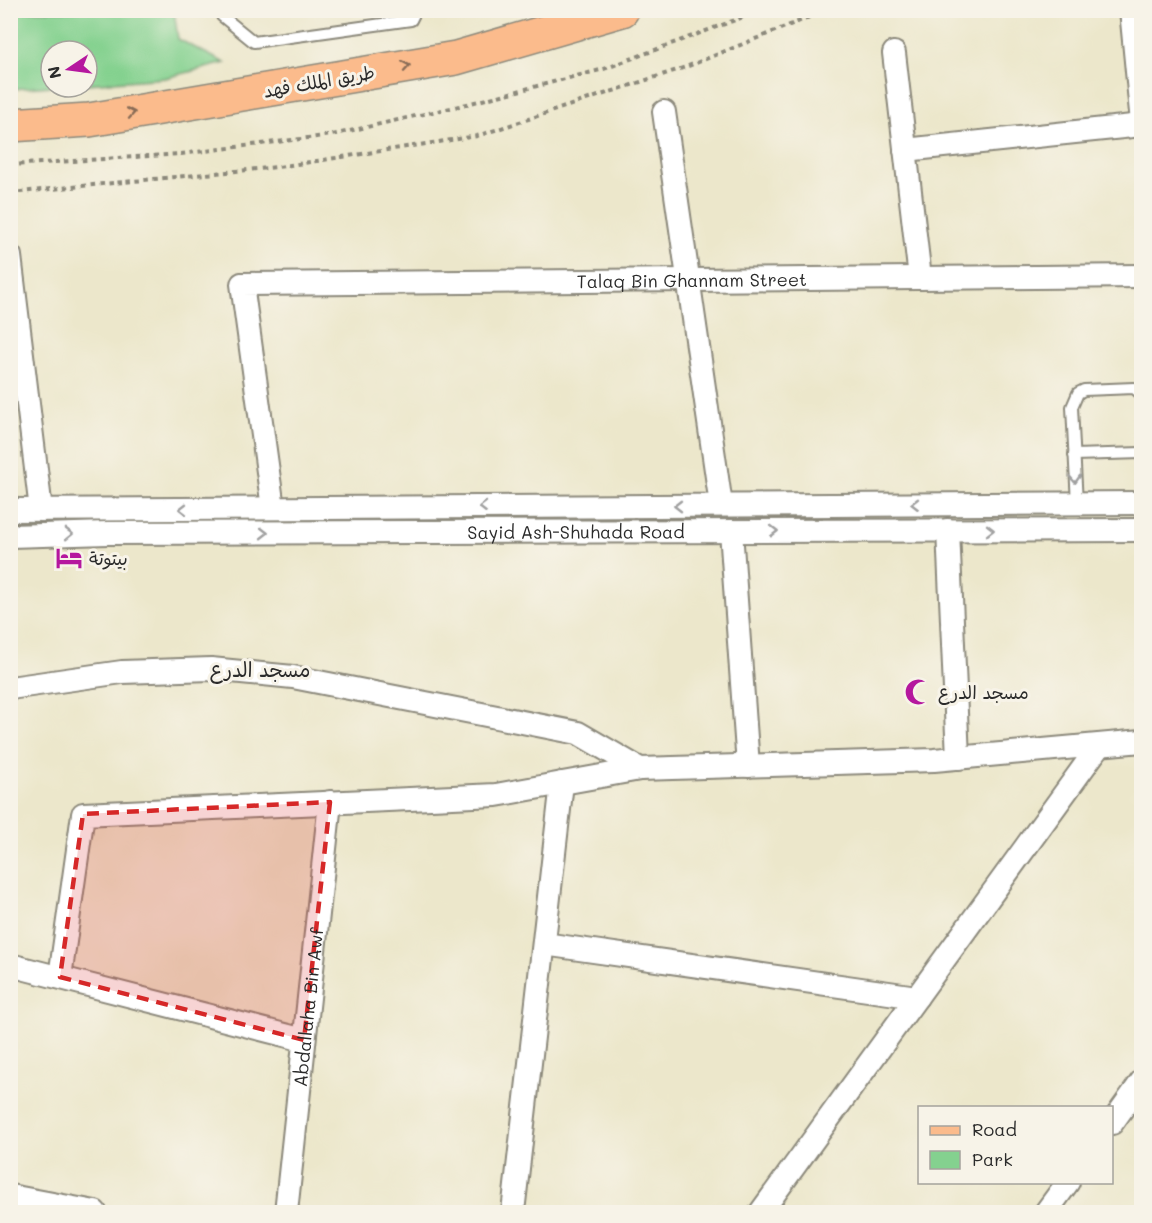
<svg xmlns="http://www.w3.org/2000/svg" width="1152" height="1223" viewBox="0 0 1152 1223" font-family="Mali,'Playpen Sans Arabic',sans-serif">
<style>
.green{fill:#84d18f;stroke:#587e5d;stroke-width:1.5}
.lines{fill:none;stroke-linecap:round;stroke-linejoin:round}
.lane-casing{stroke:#8c897b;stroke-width:14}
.street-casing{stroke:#8c897b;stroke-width:26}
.primary-casing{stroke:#8c897b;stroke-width:36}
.path{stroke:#8c897b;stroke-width:4;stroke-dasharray:4.5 4.5;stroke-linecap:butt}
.lane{stroke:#fff;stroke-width:10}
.street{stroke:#fff;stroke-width:22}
.primary{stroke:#fbbb8c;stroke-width:33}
.oneway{stroke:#896c57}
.oneway2{stroke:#a0a0a0}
.marked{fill:#d62828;fill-opacity:0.2;stroke:#d62828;stroke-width:4.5;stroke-dasharray:12 8;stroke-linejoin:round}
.labels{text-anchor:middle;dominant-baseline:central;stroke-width:6;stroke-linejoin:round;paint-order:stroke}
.street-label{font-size:18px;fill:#2b2b2b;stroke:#f7f3e8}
.poi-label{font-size:18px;fill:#2b2b2b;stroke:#f7f3e8;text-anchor:start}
.neighbourhood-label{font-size:20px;fill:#2b2b2b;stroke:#f7f3e8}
</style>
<rect width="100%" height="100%" fill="#f7f3e8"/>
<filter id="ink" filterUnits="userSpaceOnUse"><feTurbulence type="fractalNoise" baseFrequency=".0167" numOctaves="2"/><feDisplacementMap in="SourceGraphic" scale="12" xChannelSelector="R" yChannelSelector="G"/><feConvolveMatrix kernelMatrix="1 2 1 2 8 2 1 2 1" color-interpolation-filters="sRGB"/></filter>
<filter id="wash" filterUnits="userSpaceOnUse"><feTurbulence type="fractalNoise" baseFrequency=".008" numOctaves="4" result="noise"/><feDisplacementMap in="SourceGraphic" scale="24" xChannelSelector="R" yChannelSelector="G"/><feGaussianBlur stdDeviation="1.35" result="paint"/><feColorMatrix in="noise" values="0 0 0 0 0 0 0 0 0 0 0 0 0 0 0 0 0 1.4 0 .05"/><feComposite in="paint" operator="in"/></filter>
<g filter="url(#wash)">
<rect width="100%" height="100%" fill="#ece7cb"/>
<path class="green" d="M10,11H174L178,39L225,63L165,78L87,84V51H51V86L13,89L10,87Z"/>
</g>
<g filter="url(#ink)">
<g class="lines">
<g class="lane-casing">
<g id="lane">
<path d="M221,10L222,16L254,42L411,20L416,10"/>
<path d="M1074,455L1142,453"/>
<path d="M1077,504L1072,407L1078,393L1084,390L1134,388L1142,395"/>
</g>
</g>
<g class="street-casing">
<g id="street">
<path d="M1131,10L1142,123"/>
<path d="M894,53L920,278"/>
<path d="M664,112L721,505"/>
<path d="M905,150L1142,125"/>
<path d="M10,256L41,510"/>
<path id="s1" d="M273,508L242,284L1142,276"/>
<path d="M10,510L1142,503"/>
<path d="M948,530L958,758"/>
<path d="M731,531L748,766"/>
<path id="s2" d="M10,536L108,533L1142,530"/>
<path d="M10,688L122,672L211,669L293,677L578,733L640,769"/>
<path d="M544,944L917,997"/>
<path d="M10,965L304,1040"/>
<path d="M60,977L83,814L496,795L640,769L934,760L1142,741"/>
<path d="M1112,1123L1142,1081"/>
<path d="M10,1196L95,1212"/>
<path id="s3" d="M286,1212L330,802"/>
<path d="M513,1212L562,783"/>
<path d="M761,1212L1099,746"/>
<path d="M1046,1212L1068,1182"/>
</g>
</g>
<g class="primary-casing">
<path id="primary" d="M10,125L89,120L456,58L622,10"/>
</g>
<g class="path">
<path d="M10,165L181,154L332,135L459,106L604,69L762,10"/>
<path d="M10,193L278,167L477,136L686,67L827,10"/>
</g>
<use href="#lane" class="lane"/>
<use href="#street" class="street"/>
<use href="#primary" class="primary"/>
</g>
<defs><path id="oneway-chevron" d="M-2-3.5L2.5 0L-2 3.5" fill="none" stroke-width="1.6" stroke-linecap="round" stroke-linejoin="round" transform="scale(1.5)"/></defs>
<g class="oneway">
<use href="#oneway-chevron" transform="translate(406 66) rotate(-10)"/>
<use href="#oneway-chevron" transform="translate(131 113) rotate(-10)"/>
</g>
<g class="oneway2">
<use href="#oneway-chevron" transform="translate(1075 479) rotate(87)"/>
<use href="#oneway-chevron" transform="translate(915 504) rotate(180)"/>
<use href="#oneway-chevron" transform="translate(678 506) rotate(180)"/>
<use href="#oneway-chevron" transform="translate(483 507) rotate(180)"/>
<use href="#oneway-chevron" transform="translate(183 509) rotate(180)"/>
<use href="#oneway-chevron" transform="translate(990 530)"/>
<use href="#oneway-chevron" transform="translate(774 531)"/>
<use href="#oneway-chevron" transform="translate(264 533)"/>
<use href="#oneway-chevron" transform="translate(69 534) rotate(-1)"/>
</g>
</g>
<path class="marked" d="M330,802L304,1040L60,977L83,814Z"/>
<defs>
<g id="hotel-bare" transform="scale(2.07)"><path d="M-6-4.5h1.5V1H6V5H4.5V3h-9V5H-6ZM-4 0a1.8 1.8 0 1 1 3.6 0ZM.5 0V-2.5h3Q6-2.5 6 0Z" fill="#b5179e" stroke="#f7f3e8" stroke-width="2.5" paint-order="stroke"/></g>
<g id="mosque-bare" transform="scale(2.07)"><path d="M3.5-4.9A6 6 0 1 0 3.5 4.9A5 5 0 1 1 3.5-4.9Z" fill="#b5179e" stroke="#f7f3e8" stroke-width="2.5" paint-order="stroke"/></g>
</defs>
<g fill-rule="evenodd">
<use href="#hotel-bare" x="69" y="558"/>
<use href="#mosque-bare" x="918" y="692"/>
</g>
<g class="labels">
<g class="street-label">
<text transform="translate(319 81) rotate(-10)">طريق الملك فهد</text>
<text stroke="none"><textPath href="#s1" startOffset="676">Talaq Bin Ghannam Street</textPath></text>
<text stroke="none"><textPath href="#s2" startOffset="566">Sayid Ash-Shuhada Road</textPath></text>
<text stroke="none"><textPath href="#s3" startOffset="206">Abdallaha Bin Awf</textPath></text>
</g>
<g class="poi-label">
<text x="89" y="558">بيتوتة</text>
<text x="938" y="692">مسجد الدرع</text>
</g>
<g class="neighbourhood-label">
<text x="260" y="669">مسجد الدرع</text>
</g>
</g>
<rect width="1152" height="1223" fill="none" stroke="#f7f3e8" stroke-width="36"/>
<rect x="918" y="1106" width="195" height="78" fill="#f7f3e8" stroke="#a5a39c" stroke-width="1.5"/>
<rect x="930" y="1126" width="30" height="9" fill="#fbbb8c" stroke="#a5a39c" stroke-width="1.5"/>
<text x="972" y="1136" font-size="18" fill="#2b2b2b">Road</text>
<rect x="930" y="1151" width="30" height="18" fill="#84d18f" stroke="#a5a39c" stroke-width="1.5"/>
<text x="972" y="1166" font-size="18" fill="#2b2b2b">Park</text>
<g transform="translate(69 69) rotate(257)"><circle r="28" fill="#f7f3e8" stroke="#a5a39c" stroke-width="1.5"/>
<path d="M0-4.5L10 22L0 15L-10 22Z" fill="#b5179e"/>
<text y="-9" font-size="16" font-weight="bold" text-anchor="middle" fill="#2b2b2b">N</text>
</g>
</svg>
